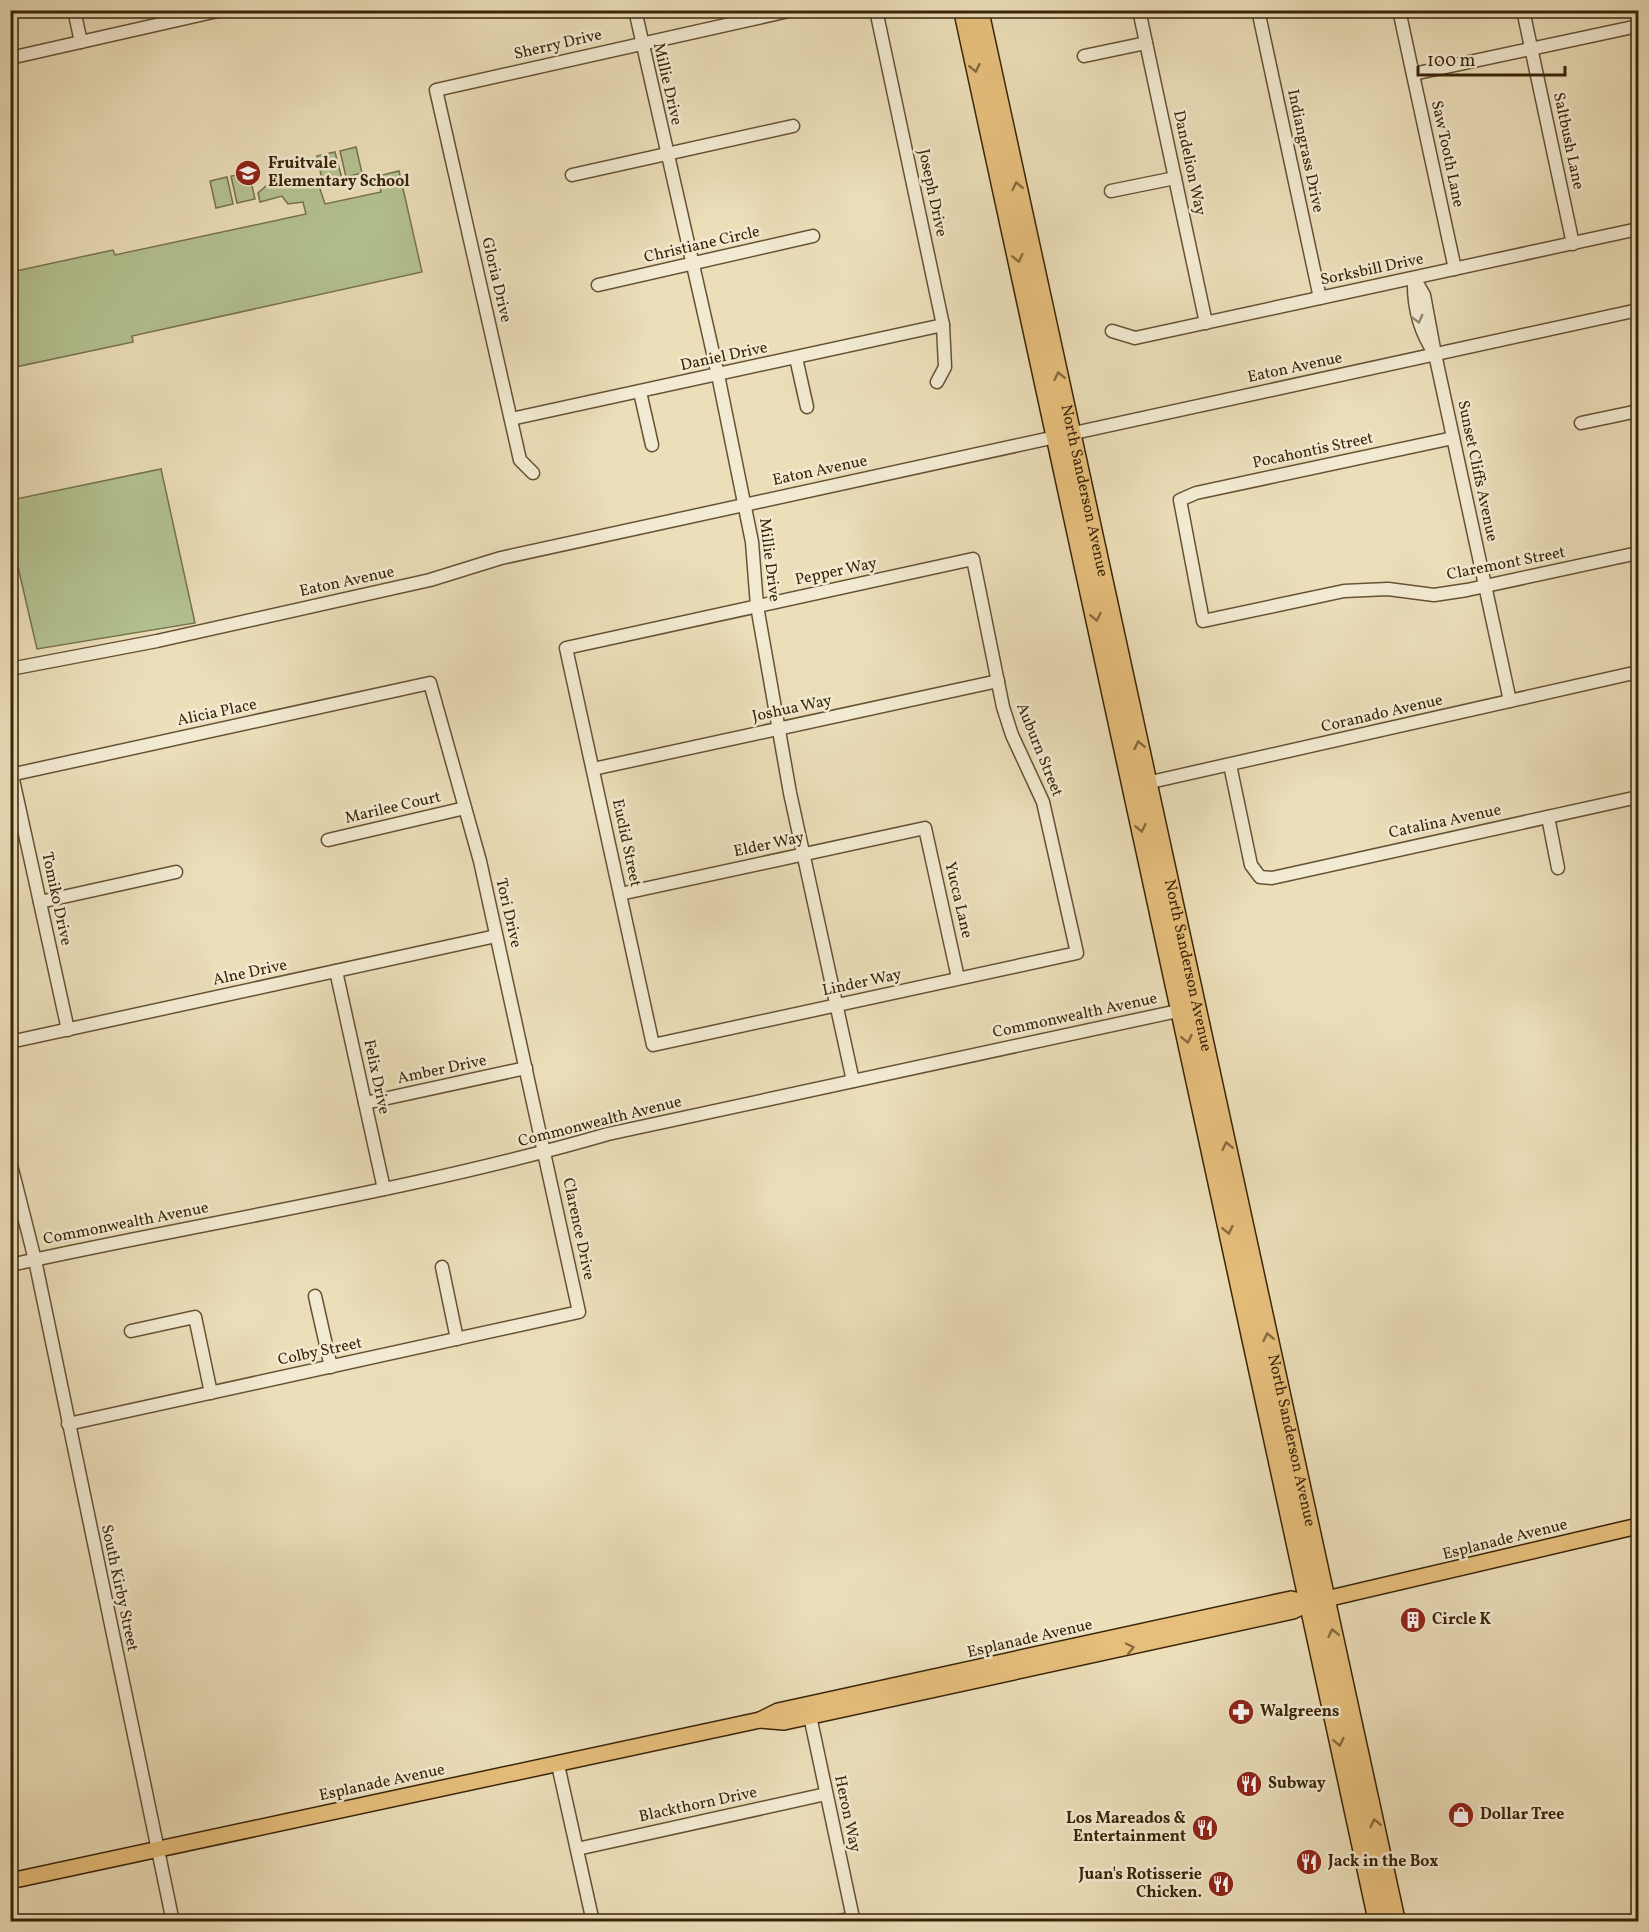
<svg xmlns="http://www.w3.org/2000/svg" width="1649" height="1932" viewBox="0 0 1649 1932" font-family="Vollkorn,serif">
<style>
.green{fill:#b4c291;stroke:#77734c;stroke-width:1.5}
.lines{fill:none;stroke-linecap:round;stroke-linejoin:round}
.minor-casing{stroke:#665234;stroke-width:15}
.major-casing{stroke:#3a2408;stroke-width:18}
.highway-casing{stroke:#3a2408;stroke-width:21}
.minor{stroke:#f2ead2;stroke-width:12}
.major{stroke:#e6bf7c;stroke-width:15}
.highway{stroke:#e6bf7c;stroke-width:18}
.oneway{stroke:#876a3c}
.oneway2{stroke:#96876d}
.labels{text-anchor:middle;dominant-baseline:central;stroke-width:5;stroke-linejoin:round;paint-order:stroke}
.street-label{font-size:16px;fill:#3a2408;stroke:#f2ead2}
.poi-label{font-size:16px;font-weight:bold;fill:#3a2408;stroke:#f2ead2;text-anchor:start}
</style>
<rect width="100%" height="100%" fill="#ebdeb9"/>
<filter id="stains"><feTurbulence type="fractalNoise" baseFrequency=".00333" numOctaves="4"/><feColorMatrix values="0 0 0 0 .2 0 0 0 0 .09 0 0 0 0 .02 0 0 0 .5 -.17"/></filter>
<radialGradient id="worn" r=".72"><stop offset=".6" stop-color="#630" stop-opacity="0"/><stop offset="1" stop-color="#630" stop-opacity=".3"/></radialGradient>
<g class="green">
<path d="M356,147L362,173L346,177L340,151Z"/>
<path d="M335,152L342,179L323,184L317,156Z"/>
<path d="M399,171L422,272L132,336L133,342L11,368V272L113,250L115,255L306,214L303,202L288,204L282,196L260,202L258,193L266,186L316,177L325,204L381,192L378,176Z"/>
<path d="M249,173L255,199L237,203L231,176Z"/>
<path d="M227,177L233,204L216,208L210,181Z"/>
<path d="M161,469L195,623L37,649L18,567H11V500Z"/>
</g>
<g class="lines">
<g class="minor-casing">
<g id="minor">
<path d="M74,10L81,42"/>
<path d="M635,10L718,375L752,542L757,606L790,793L853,1081"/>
<path d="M876,10L943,325L945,367L937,382"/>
<path d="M1139,10L1206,323"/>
<path d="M1258,10L1320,298"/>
<path d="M1399,10L1455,269"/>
<path d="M1523,10L1573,244"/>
<path d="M1084,56L1146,43"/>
<path d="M10,58L222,10"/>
<path d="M1413,74L1638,26"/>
<path d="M572,175L793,126"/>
<path d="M1111,191L1175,178"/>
<path d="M598,285L813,236"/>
<path d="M1112,331L1135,338L1638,229"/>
<path d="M1435,354C1419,331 1413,306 1414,278L1424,295L1435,354L1510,701"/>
<path d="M796,358L807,407"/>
<path d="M640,392L652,445"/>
<path d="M511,419L943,325"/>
<path d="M1581,423L1638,411"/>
<path d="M1453,438L1196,493L1180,500L1203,621L1344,591L1388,589L1434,595L1467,590L1638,553"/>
<path d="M533,473L520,460L436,90L793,10"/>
<path d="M973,559L1003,707L1012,735L1043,802L1077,953L653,1045L566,648Z"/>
<path d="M10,669L157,641L430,580L501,558L1638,310"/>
<path d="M1230,765L1251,865L1260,877L1272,878L1638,797"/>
<path d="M593,769L998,681"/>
<path d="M10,775L430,683L480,861L579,1312L68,1424"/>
<path d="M12,775L68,1030"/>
<path d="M1142,784L1638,672"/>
<path d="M1548,817L1558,868"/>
<path d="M328,840L465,808"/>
<path d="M620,894L925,828L958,978"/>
<path d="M40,902L176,872"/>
<path d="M336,971L384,1189"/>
<path d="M10,1042L496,936"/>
<path d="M365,1103L526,1068"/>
<path d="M10,1161L35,1260L173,1922"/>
<path d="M10,1265C209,1221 412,1191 608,1134L1187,1009"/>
<path d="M442,1267L457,1339"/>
<path d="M315,1296L331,1367"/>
<path d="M131,1331L195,1317L211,1393"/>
<path d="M810,1716L853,1918L835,1922"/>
<path d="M558,1765L593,1922"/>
<path d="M577,1849L826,1794"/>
</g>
</g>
<g class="major-casing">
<g id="major">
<path d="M760,1720L784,1722L1293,1611L1309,1603L1638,1526"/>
<path d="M10,1881L760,1720L778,1711L1291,1599L1309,1603"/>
</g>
</g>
<g class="highway-casing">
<g id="highway">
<path d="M963,10L1378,1922"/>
<path id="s1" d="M979,10L1396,1922"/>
</g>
</g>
<use href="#minor" class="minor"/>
<use href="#major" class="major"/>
<use href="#highway" class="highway"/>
</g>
<defs><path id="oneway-chevron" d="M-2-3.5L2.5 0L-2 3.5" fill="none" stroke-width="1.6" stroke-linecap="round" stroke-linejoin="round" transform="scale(1.5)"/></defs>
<g class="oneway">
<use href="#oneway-chevron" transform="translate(975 68) rotate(78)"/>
<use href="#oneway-chevron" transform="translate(1017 186) rotate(-102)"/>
<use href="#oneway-chevron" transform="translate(1018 258) rotate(78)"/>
<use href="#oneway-chevron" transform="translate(1059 376) rotate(-102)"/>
<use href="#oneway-chevron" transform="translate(1096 617) rotate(78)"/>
<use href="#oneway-chevron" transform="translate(1139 745) rotate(-102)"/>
<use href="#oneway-chevron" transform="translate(1141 828) rotate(78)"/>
<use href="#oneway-chevron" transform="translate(1187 1039) rotate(78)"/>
<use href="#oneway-chevron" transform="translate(1227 1146) rotate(-102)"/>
<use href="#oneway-chevron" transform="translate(1228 1230) rotate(78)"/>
<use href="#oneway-chevron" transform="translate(1268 1337) rotate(-102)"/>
<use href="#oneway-chevron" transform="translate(1333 1633) rotate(-103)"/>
<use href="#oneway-chevron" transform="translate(1130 1648) rotate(-12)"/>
<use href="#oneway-chevron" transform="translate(1339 1742) rotate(78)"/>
<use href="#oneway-chevron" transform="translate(1375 1823) rotate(-102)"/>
</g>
<use class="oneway2" href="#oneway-chevron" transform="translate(1418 319) rotate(76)"/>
<defs>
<g id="school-disc" transform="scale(1.35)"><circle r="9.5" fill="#8f2418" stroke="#f2ead2"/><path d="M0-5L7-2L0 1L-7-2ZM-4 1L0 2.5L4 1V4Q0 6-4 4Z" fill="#fff"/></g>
<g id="building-disc" transform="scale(1.35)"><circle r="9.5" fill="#8f2418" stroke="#f2ead2"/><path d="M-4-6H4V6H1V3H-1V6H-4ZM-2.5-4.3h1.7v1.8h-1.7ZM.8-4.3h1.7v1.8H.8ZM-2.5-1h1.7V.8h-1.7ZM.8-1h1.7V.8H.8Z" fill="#fff"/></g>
<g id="pharmacy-disc" transform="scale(1.35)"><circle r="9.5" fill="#8f2418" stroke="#f2ead2"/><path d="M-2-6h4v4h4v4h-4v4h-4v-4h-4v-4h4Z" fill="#fff"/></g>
<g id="restaurant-disc" transform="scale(1.35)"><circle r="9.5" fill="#8f2418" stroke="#f2ead2"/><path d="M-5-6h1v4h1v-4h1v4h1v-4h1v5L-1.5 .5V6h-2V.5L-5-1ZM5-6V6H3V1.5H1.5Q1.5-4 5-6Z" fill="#fff"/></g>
<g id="shop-disc" transform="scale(1.35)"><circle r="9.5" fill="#8f2418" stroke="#f2ead2"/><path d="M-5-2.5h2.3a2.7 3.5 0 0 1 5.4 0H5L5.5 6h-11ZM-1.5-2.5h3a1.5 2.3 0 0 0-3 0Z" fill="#fff"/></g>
</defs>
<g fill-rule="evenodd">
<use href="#school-disc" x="248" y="173"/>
<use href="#building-disc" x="1413" y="1620"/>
<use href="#pharmacy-disc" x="1241" y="1712"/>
<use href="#restaurant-disc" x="1249" y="1784"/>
<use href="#shop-disc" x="1461" y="1815"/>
<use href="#restaurant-disc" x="1205" y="1828"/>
<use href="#restaurant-disc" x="1309" y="1862"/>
<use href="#restaurant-disc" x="1221" y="1884"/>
</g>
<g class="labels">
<g class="street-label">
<text transform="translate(558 45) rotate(-13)">Sherry Drive</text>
<text transform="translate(667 84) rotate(77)">Millie Drive</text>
<text transform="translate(1568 141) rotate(78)">Saltbush Lane</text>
<text transform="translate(1305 151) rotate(78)">Indiangrass Drive</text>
<text transform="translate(1447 154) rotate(78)">Saw Tooth Lane</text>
<text transform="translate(1189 163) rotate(78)">Dandelion Way</text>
<text transform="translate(932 193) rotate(78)">Joseph Drive</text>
<text transform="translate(702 245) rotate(-13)">Christiane Circle</text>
<text transform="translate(1372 270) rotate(-12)">Sorksbill Drive</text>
<text transform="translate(496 280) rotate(77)">Gloria Drive</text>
<text transform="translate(724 357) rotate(-12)">Daniel Drive</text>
<text transform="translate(1295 368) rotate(-12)">Eaton Avenue</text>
<text transform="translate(1313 451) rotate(-12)">Pocahontis Street</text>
<text transform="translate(820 471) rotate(-12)">Eaton Avenue</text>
<text transform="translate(1477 471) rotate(78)">Sunset Cliffs Avenue</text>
<text stroke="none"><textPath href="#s1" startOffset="492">North Sanderson Avenue</textPath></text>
<text transform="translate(769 560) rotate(83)">Millie Drive</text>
<text transform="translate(1506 564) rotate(-11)">Claremont Street</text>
<text transform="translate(836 572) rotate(-12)">Pepper Way</text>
<text transform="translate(347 582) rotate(-12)">Eaton Avenue</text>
<text transform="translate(792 709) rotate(-12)">Joshua Way</text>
<text transform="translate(217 713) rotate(-12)">Alicia Place</text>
<text transform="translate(1382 714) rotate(-13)">Coranado Avenue</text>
<text transform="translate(1039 750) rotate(68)">Auburn Street</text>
<text transform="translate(393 808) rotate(-13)">Marilee Court</text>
<text transform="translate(1445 822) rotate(-12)">Catalina Avenue</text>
<text transform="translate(626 843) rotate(78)">Euclid Street</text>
<text transform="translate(769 845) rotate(-12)">Elder Way</text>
<text transform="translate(56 899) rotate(78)">Tomiko Drive</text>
<text transform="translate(958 900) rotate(77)">Yucca Lane</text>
<text transform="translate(508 913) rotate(77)">Tori Drive</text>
<text stroke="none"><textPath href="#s1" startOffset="978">North Sanderson Avenue</textPath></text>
<text transform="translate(250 973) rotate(-12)">Alne Drive</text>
<text transform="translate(862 983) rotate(-12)">Linder Way</text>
<text transform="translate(1075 1016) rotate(-12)">Commonwealth Avenue</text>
<text transform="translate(442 1070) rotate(-12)">Amber Drive</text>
<text transform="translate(376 1077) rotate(78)">Felix Drive</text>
<text transform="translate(600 1122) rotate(-14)">Commonwealth Avenue</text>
<text transform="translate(126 1224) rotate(-11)">Commonwealth Avenue</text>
<text transform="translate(578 1229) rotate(78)">Clarence Drive</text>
<text transform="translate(320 1352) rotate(-12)">Colby Street</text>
<text stroke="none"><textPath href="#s1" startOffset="1464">North Sanderson Avenue</textPath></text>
<text transform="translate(1505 1540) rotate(-14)">Esplanade Avenue</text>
<text transform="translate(119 1588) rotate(78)">South Kirby Street</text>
<text transform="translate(1030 1639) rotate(-13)">Esplanade Avenue</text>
<text transform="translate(382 1783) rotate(-12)">Esplanade Avenue</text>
<text transform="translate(698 1805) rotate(-12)">Blackthorn Drive</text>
<text transform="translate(847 1814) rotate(78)">Heron Way</text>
</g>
<g class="poi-label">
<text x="268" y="164">Fruitvale<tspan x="268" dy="18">Elementary School</tspan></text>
<text x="1432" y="1620">Circle K</text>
<text x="1260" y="1712">Walgreens</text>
<text x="1268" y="1784">Subway</text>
<text x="1480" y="1815">Dollar Tree</text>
<text x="1186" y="1819" text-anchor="end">Los Mareados &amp;<tspan x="1186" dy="18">Entertainment</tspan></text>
<text x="1328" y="1862">Jack in the Box</text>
<text x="1202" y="1875" text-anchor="end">Juan's Rotisserie<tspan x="1202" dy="18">Chicken.</tspan></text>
</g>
</g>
<rect width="1649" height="1932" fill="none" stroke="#ebdeb9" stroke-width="36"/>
<rect x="12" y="12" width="1625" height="1908" fill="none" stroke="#3a2408" stroke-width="3"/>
<rect x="18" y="18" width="1613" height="1896" fill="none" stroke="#3a2408" stroke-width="1.5"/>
<path d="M1418 66v9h147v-9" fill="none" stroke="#3a2408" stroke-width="3"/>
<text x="1427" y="66" font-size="18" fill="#3a2408" stroke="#f2ead2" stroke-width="4.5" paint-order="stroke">100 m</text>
<rect width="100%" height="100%" filter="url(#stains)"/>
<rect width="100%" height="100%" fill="url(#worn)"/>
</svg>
